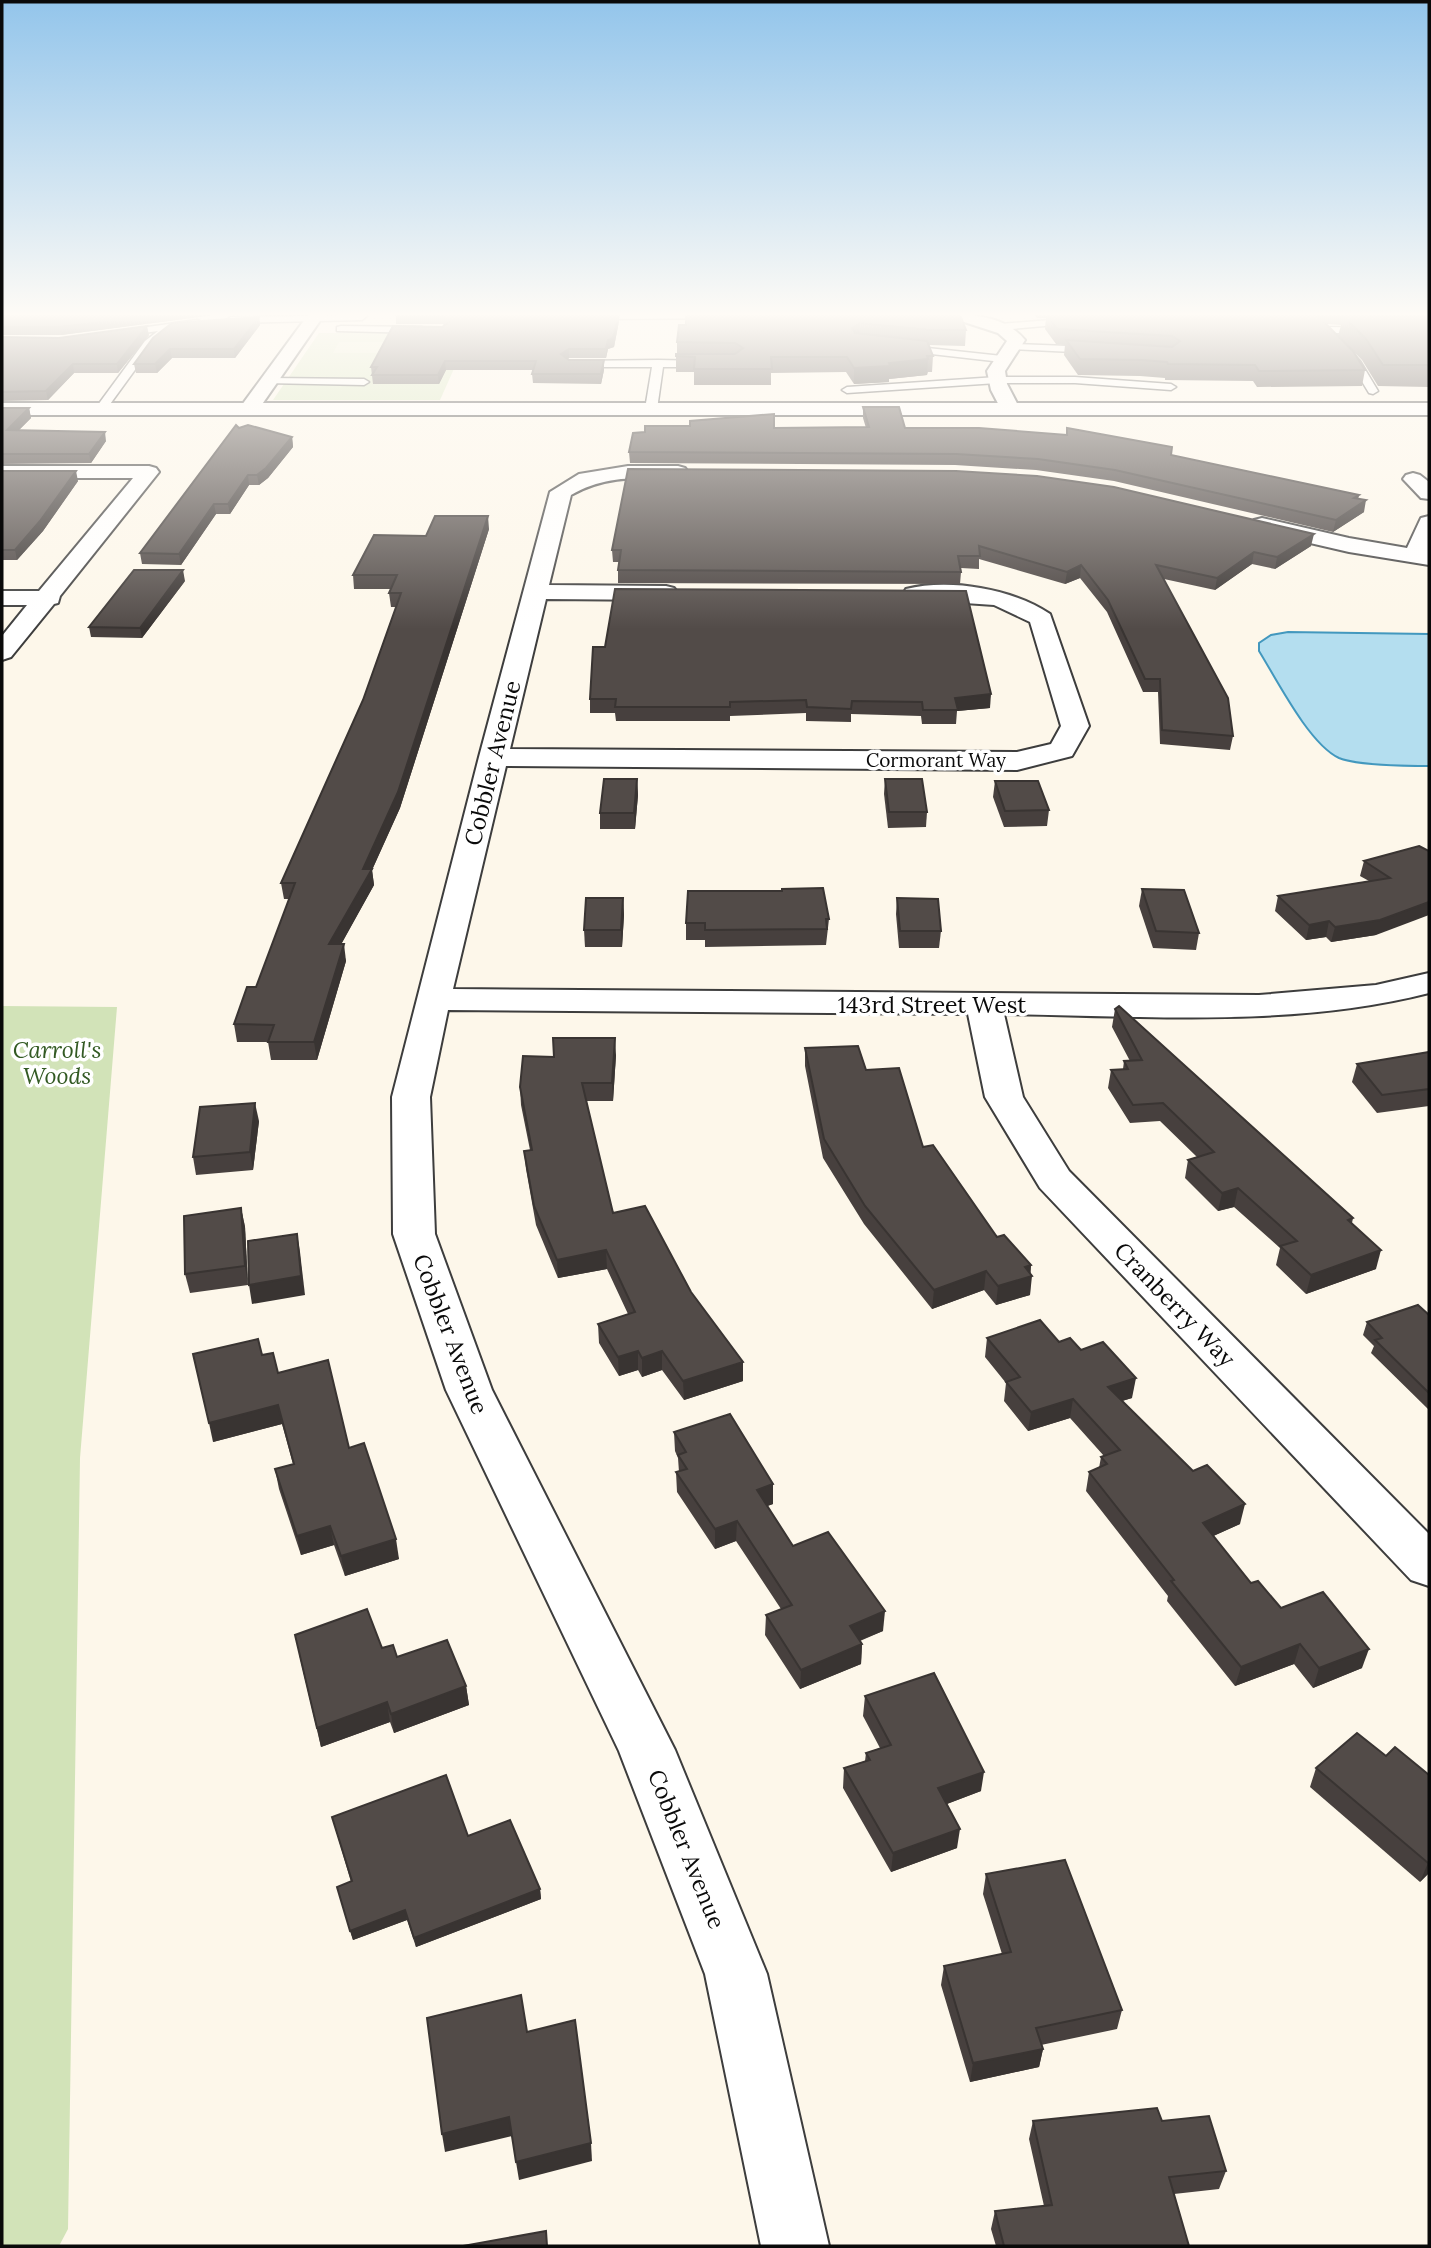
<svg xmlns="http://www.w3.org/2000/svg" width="1431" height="2248" viewBox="0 0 1431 2248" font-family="Lora,serif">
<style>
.green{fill:#d2e3b8}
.pitch{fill:#e2ebc9}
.water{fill:#b4deef;stroke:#4398be;stroke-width:2}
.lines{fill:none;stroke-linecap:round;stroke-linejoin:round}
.service-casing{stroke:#3d3d3d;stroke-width:3}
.minor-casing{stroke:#3d3d3d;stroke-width:4}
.tertiary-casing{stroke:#3d3d3d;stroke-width:4}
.service{fill:#fff;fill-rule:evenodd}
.minor{fill:#fff;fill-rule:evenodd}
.tertiary{fill:#fff;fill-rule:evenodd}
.wall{fill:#47403e}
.shaded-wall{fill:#393432}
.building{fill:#524b48;stroke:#393432;stroke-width:2}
.labels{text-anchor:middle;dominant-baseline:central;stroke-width:7;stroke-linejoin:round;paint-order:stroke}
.far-street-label{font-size:19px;fill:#0a0a0a;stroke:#fff}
.street-label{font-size:23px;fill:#0a0a0a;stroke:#fff}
.park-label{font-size:23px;font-style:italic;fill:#335a23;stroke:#fff}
</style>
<rect width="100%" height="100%" fill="#fdf7ea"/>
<g class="green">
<path d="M319,333H470L440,400H273Z"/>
<path d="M2,1006L117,1007L80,1458L68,2229L59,2246H2Z"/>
</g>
<path class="pitch" d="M339,342H391L385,353H333Z"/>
<path class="water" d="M1288,632L1429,634V766C1407,766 1358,766 1339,758C1309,744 1277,680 1259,651V643L1271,635Z"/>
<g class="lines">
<g class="service-casing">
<g id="service">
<path d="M368,315L362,320L231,323L226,320L231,317Z"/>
<path d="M585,315H760L755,318L589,319Z"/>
<path d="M1304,315H1314L1326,327L1429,328V334L1332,333L1360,361L1378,391L1373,394L1369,393L1352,365Z"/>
<path d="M1075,318L1080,321L1078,323L1000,330L995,327L1000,324Z"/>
<path d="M197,320L200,321V325L172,329L153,345L105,411H97L95,409L145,341L158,331L116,337L111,334L112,332Z"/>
<path d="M341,326L422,327L427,330L422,333L337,331V327Z"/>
<path d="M1015,344L1094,347L1099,350L1094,353L1011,349L1010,347Z"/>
<path d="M900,345L1002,356L1007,359L1002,362L896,350V346Z"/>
<path d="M658,360L707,361L712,364L707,367H663L657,409L651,412L645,409L652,367H573L568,364L573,361Z"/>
<path d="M997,377H1075L1171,384L1176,387L1171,390L1075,383H997L847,393L842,390L847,387Z"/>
<path d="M269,378L364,379L369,382L364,385L265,383V379Z"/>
</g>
</g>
<g class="minor-casing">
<g id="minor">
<path d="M308,315H324L256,413H242L239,409Z"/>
<path d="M950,315C976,314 1007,318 1025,340L1005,371L1007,384L1020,409L1017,413H1003L991,390L987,371L1007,341L998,333L952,318Z"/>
<path d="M2,466H149L156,468L159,472L60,596L58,603L54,604L11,657L2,660V636L27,605H2V591H39L133,478H2Z"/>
<path d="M628,466H678L685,468L688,472L685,476L678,478C639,478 606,475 571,495L549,585L666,586L674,588L678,593L674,598L666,600L546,599L510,749L1017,752L1051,744L1061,726L1030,622L994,605L906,599L903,594L906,589C950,578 1013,589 1050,614L1089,726L1072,756L1017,770L506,766L453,989L1259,995L1376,985L1429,973V993C1291,1028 1145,1016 1004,1014L1023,1097L1069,1171L1429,1534V1586L1411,1580L1040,1188L985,1097L968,1014L448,1010L430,1097L435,1234L492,1390L675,1750L767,1974L829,2246H761L705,1974L619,1751L446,1390L393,1234L392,1097L479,757L550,492L579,474Z"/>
<path d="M1413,473L1420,475L1429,482V499L1421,498L1403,479L1406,475Z"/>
<path d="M1429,516V565L1349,552L1254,530L1251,525L1254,520L1262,518L1349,538L1407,548L1421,518Z"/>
</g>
</g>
<g class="tertiary-casing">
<rect id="tertiary" x="2" y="403" width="1427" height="12"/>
</g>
<use href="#service" class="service"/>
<use href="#minor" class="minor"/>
<use href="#tertiary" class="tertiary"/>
</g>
<g class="wall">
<path d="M2,315H248H214L61,335H2Z"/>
<path d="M396,315H619V321L614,347L608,349L606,358H569L567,359L604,370L601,384L533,383L532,374L533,370H446L439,384H373L371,367L444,326L443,324H396Z"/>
<path d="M960,315L966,330L965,346L928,345L933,356L932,372H928L927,375L889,379V382L854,384L846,372L771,373V385H694V372H676V356L677,354V342L686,325Z"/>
<path d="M1034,315H1317L1365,370L1362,386L1257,387L1253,381L1165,380V378L1140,376L1078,375L1064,355L1065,345L1056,344L1045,329L1046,318H1037Z"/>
<path d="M1317,315H1416V316H1429V387L1378,386L1362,360L1338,336L1341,325L1327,324Z"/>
<path d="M259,317L260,325L235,358H172L157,373H136L134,364L153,338Z"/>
<path d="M149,335L118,373H74L48,400L2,401V337L59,338Z"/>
<path d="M863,407L905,428L1066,435L1067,428L1171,455L1359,495L1358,498L1364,512L1333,532L1114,481L1036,470L955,465L630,463L629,452L774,428H866L863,418Z"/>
<path d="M2,408H29L31,418L18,431L106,441L91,463L2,464Z"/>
<path d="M239,428L292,437L293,447L268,478L259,485H249L230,514H216L181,565L142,564L140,553Z"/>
<path d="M628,469L1311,546L1275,569L1252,564L1215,590L1164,579L1233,736L1230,750L1160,744L1158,692H1143L1107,612L1080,578L1065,584L979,559V569L961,568V572L960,584L618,583V570L619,562H613L612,550Z"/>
<path d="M2,471L78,481L43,531L17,560H2Z"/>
<path d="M489,529L400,808L372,870L374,885L341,944L346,961L317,1060H271L268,1042H237L234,1024L256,987L289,899H284L281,883L363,700L397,607H391L389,593L391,589H354L353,575L426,536Z"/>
<path d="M185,581L142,638L91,637L89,627Z"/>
<path d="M593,647L990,708L957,711L956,724H922L921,716L851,714V722L806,721V713L730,716V721H616L615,713H590V699Z"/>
<path d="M637,779L638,795L635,829H600V813Z"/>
<path d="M885,779L927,812L926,827L888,828L884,794Z"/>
<path d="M995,781L1049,810L1047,826L1004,827L993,797Z"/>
<path d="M1419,846L1376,935L1331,942L1326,937L1306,940L1275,911L1278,896L1369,881L1360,876L1364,861Z"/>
<path d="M1142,889L1199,933L1196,950L1153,948L1139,906Z"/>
<path d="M623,898L624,915L622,947H585L584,930Z"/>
<path d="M897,898L941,931L939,948H899L896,914Z"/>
<path d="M829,919L826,945L705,947V940H686V923Z"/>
<path d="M1115,1009L1353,1218L1352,1223L1376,1269L1306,1294L1276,1265L1280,1248L1234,1207L1218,1211L1185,1178L1188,1160L1197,1157L1160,1121L1130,1123L1108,1088L1111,1070L1123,1069L1124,1061H1130L1112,1027Z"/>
<path d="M805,1048L866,1070L923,1147L997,1237L1031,1265L1030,1295L996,1305L984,1290L932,1309L864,1224L823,1158L805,1066Z"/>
<path d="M1429,1052V1106L1377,1113L1352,1082L1357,1064Z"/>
<path d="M616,1055L613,1101H586L613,1213L691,1292L743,1381L684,1400L662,1370L642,1377L638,1370L619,1376L599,1343L598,1324L628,1314L607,1269L558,1278L536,1225L526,1169L524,1151L530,1150L521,1105L520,1087L554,1057Z"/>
<path d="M259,1121L253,1170L196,1175L193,1157Z"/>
<path d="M241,1208L245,1227L248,1285L190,1293L185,1274Z"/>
<path d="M1429,1315V1410L1371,1353L1374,1346L1363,1335L1367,1322Z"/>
<path d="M987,1338L1059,1342L1081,1350L1132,1398L1122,1401L1240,1524L1213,1536L1251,1583L1281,1608L1362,1668L1313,1688L1294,1664L1235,1686L1167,1601L1168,1596L1086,1491L1089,1472L1099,1468L1101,1457L1104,1456L1070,1418L1028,1431L1004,1401L1006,1383L985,1357Z"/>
<path d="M262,1355L349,1448L399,1559L345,1576L334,1545L301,1555L279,1489L275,1469L293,1464L282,1424L213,1442Z"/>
<path d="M674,1432L773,1484V1504L767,1506L793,1546L883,1631L860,1641L862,1644L861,1664L800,1689L765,1635L766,1615L781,1609L736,1541L715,1549L677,1492L676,1472H679L678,1458L675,1451Z"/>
<path d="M382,1648L397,1657L466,1686L469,1705L394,1733L390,1722L321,1747L299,1654Z"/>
<path d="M865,1696L981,1791L947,1804L957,1848L891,1872L843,1788L844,1768L865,1761L866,1753L880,1748L863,1716Z"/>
<path d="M1386,1756L1429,1775V1873L1420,1882L1310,1787L1316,1768Z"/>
<path d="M332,1817L468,1836L540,1889L541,1899L416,1947L407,1920L353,1940L337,1887L351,1882Z"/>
<path d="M986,1874L1122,2010L1117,2029L1041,2045L1043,2049L1039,2067L970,2082L941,1985L944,1966L1002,1954L983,1894Z"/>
<path d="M1033,2121H1162L1226,2171L1219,2189L1174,2194L1189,2246H996L991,2229L995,2211L1044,2206L1029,2139Z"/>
</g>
<g class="shaded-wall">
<path d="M154,315H214L61,335L59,327Z"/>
<path d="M619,315V321L614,347L608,349L606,358V349L608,340Z"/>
<path d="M259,317L260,325L235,358L234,349Z"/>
<path d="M860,323L859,338L852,328Z"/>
<path d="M147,326L149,335L118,373L117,364Z"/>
<path d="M170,349L172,358L157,373L155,364Z"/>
<path d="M569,349V358L562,363L561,354Z"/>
<path d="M928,359L927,375L889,379V382L854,384V368Z"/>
<path d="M604,360V370L601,384V374Z"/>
<path d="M445,361L446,370L439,384L438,375Z"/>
<path d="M73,364L74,373L48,400L46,391Z"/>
<path d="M29,408L31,418L9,440L7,430Z"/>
<path d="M105,432L106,441L91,463L89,454Z"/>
<path d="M292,437L293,447L268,478L259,485L257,475Z"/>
<path d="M76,471L78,481L43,531L17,560L15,550Z"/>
<path d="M248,475L249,485L230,514L228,504Z"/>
<path d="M1359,495L1356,507L1366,500L1364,512L1333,532L1336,520L1354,498Z"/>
<path d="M214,504L216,514L181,565L179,554Z"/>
<path d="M488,516L489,529L400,808L372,870L374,885L332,961L329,944L363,869Z"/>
<path d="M1314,534L1311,546L1275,569L1277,557Z"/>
<path d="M1254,552L1252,564L1215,590L1217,578Z"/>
<path d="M1081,565L1080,578L1065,584L1067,572Z"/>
<path d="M183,570L185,581L142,638L140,628Z"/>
<path d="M991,694L990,708L957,711L955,698Z"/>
<path d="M637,779L638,795L635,829L634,813Z"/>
<path d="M623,898L624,915L622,947L621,930Z"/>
<path d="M1429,902V915L1376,935L1331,942L1335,927Z"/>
<path d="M1329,921L1326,937L1306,940L1309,925Z"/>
<path d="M344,944L346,961L317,1060L314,1042Z"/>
<path d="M615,1038L616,1055L613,1101L612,1083Z"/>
<path d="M255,1103L259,1121L253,1170L250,1152Z"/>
<path d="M1238,1188L1234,1207L1218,1211L1222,1193Z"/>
<path d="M241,1208L245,1227L248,1285L245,1266Z"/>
<path d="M297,1234L300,1252L305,1295L252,1304L249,1285Z"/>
<path d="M606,1250L607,1269L558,1278L557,1260Z"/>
<path d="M1381,1250L1376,1269L1306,1294L1311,1275Z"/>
<path d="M1031,1265L1029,1277L1032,1276L1030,1295L996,1305L998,1286L1025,1267Z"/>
<path d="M986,1271L984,1290L932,1309L934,1290Z"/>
<path d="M638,1351V1370L619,1376L618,1357Z"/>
<path d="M662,1351V1370L642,1377V1358Z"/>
<path d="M743,1362V1381L684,1400L683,1381Z"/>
<path d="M1136,1378L1132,1398L1105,1406L1108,1387Z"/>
<path d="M1073,1399L1070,1418L1028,1431L1031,1412Z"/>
<path d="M278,1405L282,1424L213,1442L209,1423Z"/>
<path d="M773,1484V1504L756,1510L757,1490Z"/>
<path d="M1245,1504L1240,1524L1198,1543L1203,1523Z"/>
<path d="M737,1521L736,1541L715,1549V1529Z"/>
<path d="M330,1526L334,1545L301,1555L297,1536Z"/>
<path d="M396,1539L399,1559L345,1576L341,1556Z"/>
<path d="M885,1611L883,1631L848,1645L850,1626Z"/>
<path d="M862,1644L861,1664L800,1689L801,1670Z"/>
<path d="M1300,1644L1294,1664L1235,1686L1241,1667Z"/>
<path d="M1369,1649L1362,1668L1313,1688L1319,1668Z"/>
<path d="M466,1686L469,1705L394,1733L391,1714Z"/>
<path d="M387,1702L390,1722L321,1747L317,1728Z"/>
<path d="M984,1772L981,1791L936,1808L938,1788Z"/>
<path d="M960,1829L957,1848L891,1872L893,1853Z"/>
<path d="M1429,1862V1873L1420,1882L1428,1863Z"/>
<path d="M540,1889L541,1899L416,1947L414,1938Z"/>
<path d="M405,1910L407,1920L353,1940L350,1931Z"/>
<path d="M1043,2049L1039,2067L970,2082L973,2063Z"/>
<path d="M509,2117L512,2136L445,2152L442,2134Z"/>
<path d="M591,2143L592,2161L519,2180L516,2162Z"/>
</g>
<g class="building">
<path d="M2,315H154L59,327H2Z"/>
<path d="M395,315H619L613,338L608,340L606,349H569L561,354L569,360H604L601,374H532L536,361H445L438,375H372L377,367H371L393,326L442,327L450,322L442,316Z"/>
<path d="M686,315H960L966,330H928L860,323L852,328L855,333L927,341L933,356H927L928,359L889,363L890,366L854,368L847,357H771L772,369H694L695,357L676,356V354H735L743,348L735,343L677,342L679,325H686Z"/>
<path d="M1047,315H1317L1353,351L1365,370L1259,371L1255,365L1168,364L1167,362L1142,360L1080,359L1066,340L1172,347L1180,341L1172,336L1057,329Z"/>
<path d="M1342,315L1429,316V365H1383L1366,339Z"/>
<path d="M259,317L234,349H170L155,364H134L153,338L172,323Z"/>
<path d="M147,326L117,364H73L46,391L2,392V337L59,338Z"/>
<path d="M863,407H899L905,428H979L1067,435V428L1172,447L1171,455L1359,495L1354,498L1366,500L1336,520L1115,470L1038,459L956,454L629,452L633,433L645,432V426H690V421L774,414V428L869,427Z"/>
<path d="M2,408H29L7,430L105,432L89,454H2Z"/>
<path d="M236,425L239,428L248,425L292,437L266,468L257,475H248L228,504H214L179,554L140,553Z"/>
<path d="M628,469L956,471L1037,476L1114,487L1314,534L1277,557L1254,552L1217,578L1156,565L1228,698L1233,736L1162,730L1160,679H1145L1108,600L1081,565L1067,572L979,546L980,556H958L961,572L618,570L621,550H612Z"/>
<path d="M2,471H76L40,521L15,550H2Z"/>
<path d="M435,516H488L398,792L363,869H372L329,944H344L314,1042H268L274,1025L234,1024L247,987H256L295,883H281L363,700L401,593H389L397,575H353L374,535L426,536Z"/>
<path d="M134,570H183L140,628L89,627Z"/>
<path d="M615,589L966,591L991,694L955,698L958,710H923L922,702L852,701L851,709L807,707L806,700L730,702V707H615L616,699H590L593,647H605Z"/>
<path d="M604,779H637L634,813H600Z"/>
<path d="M885,779H922L927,812H889Z"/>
<path d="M995,781H1038L1049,810L1005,811Z"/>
<path d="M1419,846L1429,851V902L1380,920L1335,927L1329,921L1309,925L1278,896L1390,878L1364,861Z"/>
<path d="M823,888L829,919H826L827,929L705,930V923H686L688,891H782V889Z"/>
<path d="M1142,889L1184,890L1199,933L1156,931Z"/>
<path d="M586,898H623L621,930H584Z"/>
<path d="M897,898L938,899L941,931H900Z"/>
<path d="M1119,1006L1353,1218L1348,1220L1381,1250L1311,1275L1280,1246L1297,1241L1238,1188L1222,1193L1188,1160L1214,1152L1163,1103L1133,1105L1111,1070L1128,1069L1124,1061L1142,1060L1115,1009Z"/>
<path d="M553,1038H615L612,1083H582L613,1213L645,1206L691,1292L743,1362L683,1381L662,1351L642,1358L638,1351L618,1357L598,1324L635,1312L606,1250L557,1260L534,1206L524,1151L532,1150L520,1087L523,1056L554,1057Z"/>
<path d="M858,1046L866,1070L899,1068L923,1147L933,1145L997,1237L1004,1235L1031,1265L1025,1267L1032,1276L998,1286L986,1271L934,1290L865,1206L824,1139L805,1048Z"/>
<path d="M1429,1052V1089L1382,1095L1357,1064Z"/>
<path d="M255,1103L250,1152L193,1157L200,1107Z"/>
<path d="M241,1208L245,1266L185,1274L184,1216Z"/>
<path d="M297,1234L301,1276L249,1285L248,1241Z"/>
<path d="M1418,1305L1429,1315V1393L1375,1340L1382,1338L1367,1322Z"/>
<path d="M1040,1320L1059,1342L1070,1338L1081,1350L1103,1342L1136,1378L1108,1387L1193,1471L1207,1465L1245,1504L1203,1523L1251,1583L1258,1581L1281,1608L1323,1592L1369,1649L1319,1668L1300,1644L1241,1667L1171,1581L1174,1580L1089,1472L1107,1464L1101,1457L1120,1450L1073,1399L1031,1412L1006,1382L1020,1377L987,1338Z"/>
<path d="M258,1339L262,1355L273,1353L278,1373L328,1360L349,1448L364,1443L396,1539L341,1556L330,1526L297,1536L275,1469L294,1464L278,1405L209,1423L193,1354Z"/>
<path d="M730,1414L773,1484L757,1490L793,1546L828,1532L885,1611L850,1626L862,1644L801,1670L766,1615L792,1605L737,1521L715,1529L676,1472L687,1469L678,1455L686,1452L674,1432Z"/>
<path d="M367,1609L382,1648L393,1645L397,1657L447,1640L466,1686L391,1714L387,1702L317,1728L295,1635Z"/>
<path d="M934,1673L984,1772L938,1788L960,1829L893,1853L844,1768L870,1760L866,1753L891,1745L865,1696Z"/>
<path d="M1357,1733L1386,1756L1395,1747L1429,1775V1862L1428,1863L1316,1768Z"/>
<path d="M446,1775L468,1836L510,1820L540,1889L414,1938L405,1910L350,1931L337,1887L352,1881L332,1817Z"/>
<path d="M1065,1860L1122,2010L1036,2028L1043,2049L973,2063L944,1966L1011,1952L986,1874Z"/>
<path d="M521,1995L527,2032L575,2020L591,2143L516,2162L509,2117L442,2134L427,2018Z"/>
<path d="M1157,2108L1162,2121L1209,2116L1226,2171L1169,2177L1189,2246H1004L995,2211L1052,2205L1033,2121Z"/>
<path d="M546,2231L547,2246H463Z"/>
</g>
<linearGradient id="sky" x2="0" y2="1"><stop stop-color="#93c5eb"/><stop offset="0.5" stop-color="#fefbf6"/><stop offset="1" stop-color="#fefbf6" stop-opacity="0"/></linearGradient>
<rect width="1431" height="629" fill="url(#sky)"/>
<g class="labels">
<g class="far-street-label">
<text x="936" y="760">Cormorant Way</text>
</g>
<g class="street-label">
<text transform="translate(492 763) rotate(-76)">Cobbler Avenue</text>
<text x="932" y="1004">143rd Street West</text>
<text transform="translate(1175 1304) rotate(46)">Cranberry Way</text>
<text transform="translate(451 1334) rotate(69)">Cobbler Avenue</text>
<text transform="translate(687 1849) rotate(68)">Cobbler Avenue</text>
</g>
<g class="park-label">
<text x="57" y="1049">Carroll's<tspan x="57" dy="26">Woods</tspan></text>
</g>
</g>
<rect width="1431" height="2248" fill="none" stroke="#0a0a0a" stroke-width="7"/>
</svg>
